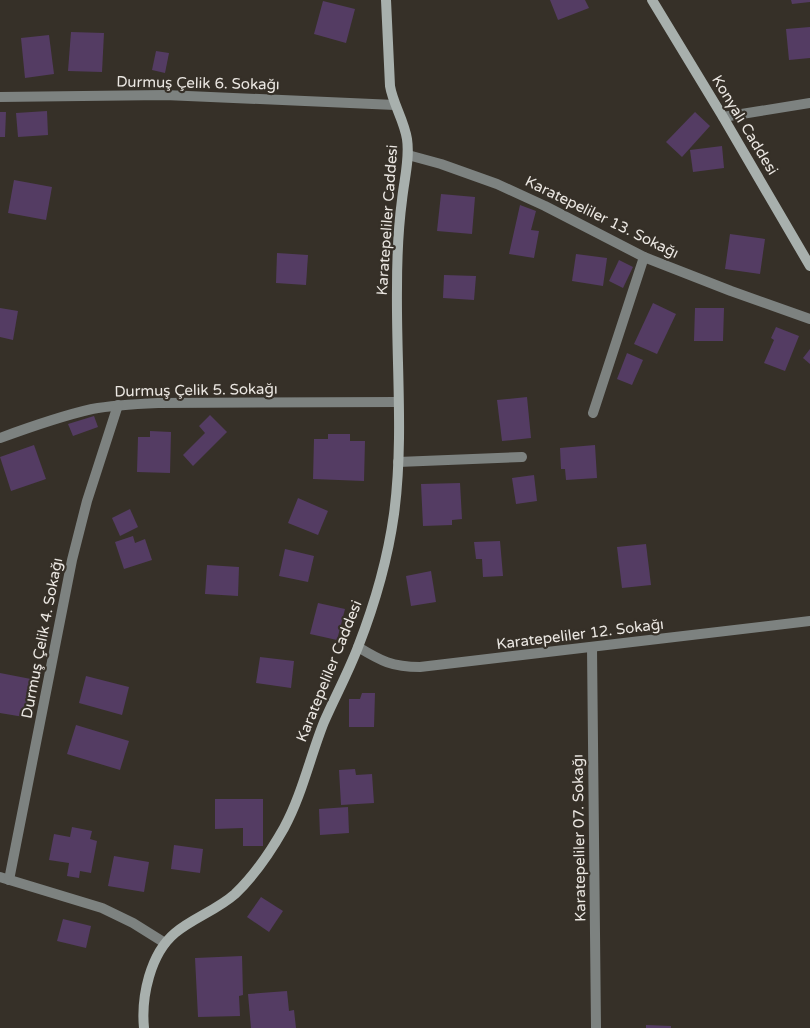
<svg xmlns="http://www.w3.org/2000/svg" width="810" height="1028" viewBox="0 0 810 1028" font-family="'Varela Round',sans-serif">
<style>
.building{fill:#543c63}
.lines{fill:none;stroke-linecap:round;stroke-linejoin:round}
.street{stroke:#7d8280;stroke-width:10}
.secondary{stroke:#a8b0ad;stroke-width:10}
.labels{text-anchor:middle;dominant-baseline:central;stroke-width:4.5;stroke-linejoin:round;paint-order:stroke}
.street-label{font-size:15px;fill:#ebe7e2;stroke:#363028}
</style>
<rect width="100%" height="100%" fill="#363028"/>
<g class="building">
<path d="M550,0H585L589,8L558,20Z"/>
<path d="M791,0H810V2L792,4Z"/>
<path d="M323,1L355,9L346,43L314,34Z"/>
<path d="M810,27V58L789,60L786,29Z"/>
<path d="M71,32L104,33L102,72L68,71Z"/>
<path d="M49,35L54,74L25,78L21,38Z"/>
<path d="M156,51L169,53L165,73L152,70Z"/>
<path d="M47,111L48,135L18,137L16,113Z"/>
<path d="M0,112H6L5,137H0Z"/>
<path d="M695,112L710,126L682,157L666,142Z"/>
<path d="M722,146L724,168L693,172L690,150Z"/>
<path d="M14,180L52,187L46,220L8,213Z"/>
<path d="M441,194L475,197L472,234L437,231Z"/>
<path d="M520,205L536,211L531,230L539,231L534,258L509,254Z"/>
<path d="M730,234L765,239L760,274L725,269Z"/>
<path d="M277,253L308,255L306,285L276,283Z"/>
<path d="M576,254L607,258L603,286L572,281Z"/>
<path d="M619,260L633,267L623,288L609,281Z"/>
<path d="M444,275L476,276L474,300L443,298Z"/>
<path d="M653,303L676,314L657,354L634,344Z"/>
<path d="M0,308L18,311L13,340L0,337Z"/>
<path d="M695,308H724L723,341H694Z"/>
<path d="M776,327L799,336L785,371L764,363L774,340L771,338Z"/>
<path d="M810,349V364L803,358Z"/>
<path d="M627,353L643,360L632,385L617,379Z"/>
<path d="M527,397L531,438L502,441L497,400Z"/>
<path d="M210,415L227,432L193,466L183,455L205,433L199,426Z"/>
<path d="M94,416L98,427L73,436L68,424Z"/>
<path d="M150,431L171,432L170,473L137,472L138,437H150Z"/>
<path d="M328,434H350V441H365L364,481L313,479L314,439H328Z"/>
<path d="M34,445L46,479L11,491L0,457Z"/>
<path d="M595,445L597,478L566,480L565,469H561L560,448Z"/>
<path d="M534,475L537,501L516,504L512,478Z"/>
<path d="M460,483L462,519L452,520V525L423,526L421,484Z"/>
<path d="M298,498L328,511L318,535L288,523Z"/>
<path d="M130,509L138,527L120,536L112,518Z"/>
<path d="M133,536L135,543L145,539L152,560L124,569L115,542Z"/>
<path d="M500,541L503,576L483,577L482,559H476L474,542Z"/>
<path d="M646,544L651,585L622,588L617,547Z"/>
<path d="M285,549L314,556L308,582L279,576Z"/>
<path d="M207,565L239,567L238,596L205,594Z"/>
<path d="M431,571L436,602L411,606L406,576Z"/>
<path d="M318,603L345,609L337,640L310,634Z"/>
<path d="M260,657L294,661L291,688L256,683Z"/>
<path d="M0,673L31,679L24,717L0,713Z"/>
<path d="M86,676L129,687L122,715L79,703Z"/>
<path d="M362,693H375L374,727H349V699H360Z"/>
<path d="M76,725L129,741L120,770L67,754Z"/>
<path d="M355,769L356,775L372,774L374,803L341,805L339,770Z"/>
<path d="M215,799H263V846H243V828L215,829Z"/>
<path d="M348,807L349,833L320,835L319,809Z"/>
<path d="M72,827L92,831L90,839L97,841L91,873L80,871L79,878L67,876L69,863L49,860L54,834L70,837Z"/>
<path d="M174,845L203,849L200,873L171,869Z"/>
<path d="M114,856L149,862L144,892L108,886Z"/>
<path d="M261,897L283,911L269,932L247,917Z"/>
<path d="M63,919L91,926L86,948L57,941Z"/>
<path d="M242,956L243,995L239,996L240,1016L198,1017L195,958Z"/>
<path d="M287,991L289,1011L294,1010L296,1028H251L248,994Z"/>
<path d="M646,1025L671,1026V1028H646Z"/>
</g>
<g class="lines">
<g class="street">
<path d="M0,97L165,95L395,105"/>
<path d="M723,117L810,103"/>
<path d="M408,155L441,164L497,184L545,206L644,257L731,291L810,319"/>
<path d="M593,413L644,257"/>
<path d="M0,438C30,427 61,416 92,409C114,405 136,404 158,403L398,402"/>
<path d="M398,462L522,457"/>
<path d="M358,647C381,661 392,667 420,667L810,621"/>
<path d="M592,648L596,1028"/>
<path d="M0,877L102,908L133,923L165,943"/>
<path d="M9,880L72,560L87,501L118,405"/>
</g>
<g class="secondary">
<path d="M652,0L723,117L810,266"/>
<path d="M144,1028C141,997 150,954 175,933C193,918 217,910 235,894C254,876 271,851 284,828C302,795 310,757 324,722C335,697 348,673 358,647C374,606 388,557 394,514C404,439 396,362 397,288C397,258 398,230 402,200C404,180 410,159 407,139C404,120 393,104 390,86L386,0"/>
</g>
</g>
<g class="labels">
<g class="street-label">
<text transform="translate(198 83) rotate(1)">Durmuş Çelik 6. Sokağı</text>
<text transform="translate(745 125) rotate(59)">Konyalı Caddesi</text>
<text transform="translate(602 217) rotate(26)">Karatepeliler 13. Sokağı</text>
<text transform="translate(387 220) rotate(-86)">Karatepeliler Caddesi</text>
<text transform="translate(196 390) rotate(-1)">Durmuş Çelik 5. Sokağı</text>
<text transform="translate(580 634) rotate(-7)">Karatepeliler 12. Sokağı</text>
<text transform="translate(42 638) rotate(-79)">Durmuş Çelik 4. Sokağı</text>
<text transform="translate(329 671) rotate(-68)">Karatepeliler Caddesi</text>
<text transform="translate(579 838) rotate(-91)">Karatepeliler 07. Sokağı</text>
</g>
</g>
</svg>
